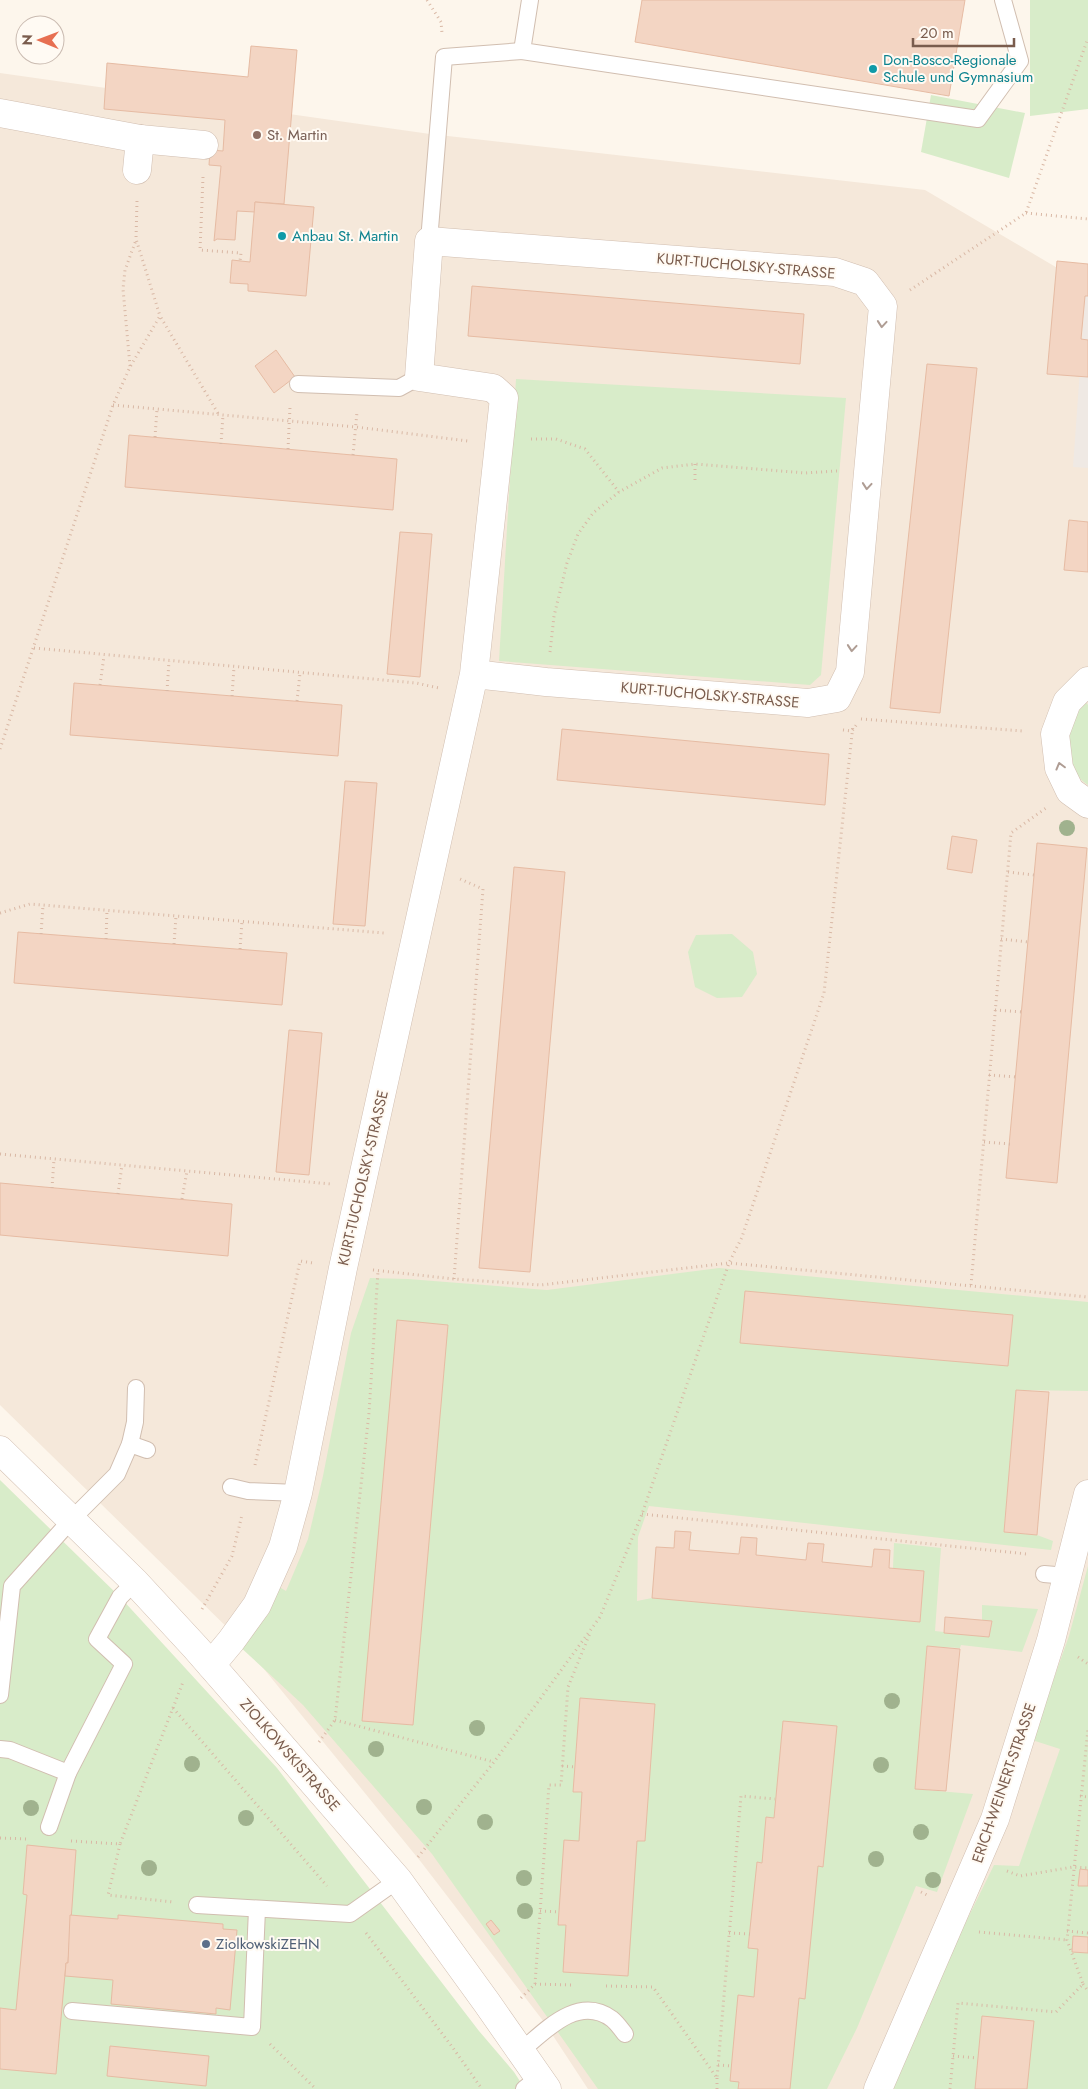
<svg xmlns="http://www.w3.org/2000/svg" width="1088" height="2089" viewBox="0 0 1088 2089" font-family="Jost,sans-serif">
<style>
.residential{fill:#f5e8da}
.industrial{fill:#efe9e4}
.green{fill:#d8ecc9}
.building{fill:#f3d5c3;stroke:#e6bba3}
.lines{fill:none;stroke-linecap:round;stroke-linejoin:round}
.service-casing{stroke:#d1beb0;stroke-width:18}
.minor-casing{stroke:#d1beb0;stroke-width:29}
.path{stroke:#d9b8a5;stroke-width:3;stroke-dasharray:1 4;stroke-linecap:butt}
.service{stroke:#fff;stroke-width:16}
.minor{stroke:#fff;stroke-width:28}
.tree{fill:#a0b28e}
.oneway{stroke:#af9d94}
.culture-dot{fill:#0f9aa8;stroke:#fffaf3;stroke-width:2}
.education-dot{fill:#8d6e63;stroke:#fffaf3;stroke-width:2}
.service-dot{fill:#5c6f8a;stroke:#fffaf3;stroke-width:2}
.labels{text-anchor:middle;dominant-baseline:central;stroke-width:4;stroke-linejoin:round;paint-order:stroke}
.culture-label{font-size:15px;fill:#0d838f;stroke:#fffaf3;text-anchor:start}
.education-label{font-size:15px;fill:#785e54;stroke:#fffaf3;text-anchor:start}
.street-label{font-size:15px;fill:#7a5c4d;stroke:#fffaf3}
.service-label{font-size:15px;fill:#4e5e75;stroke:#fffaf3;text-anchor:start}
</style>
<rect width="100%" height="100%" fill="#fdf6ec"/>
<path class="residential" d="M0,73L430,134L925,190L1088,286V2089H588L544,2022L421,1862L242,1642L0,1405Z"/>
<path class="industrial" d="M1086,286H1088V468L1073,467Z"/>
<g class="green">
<path d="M1030,0H1088V109L1030,116Z"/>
<path d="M931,95L1025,113L1009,178L921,152Z"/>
<path d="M516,379L846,398L821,675L810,685L499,661Z"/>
<path d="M1085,701L1088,705V785C1068,773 1059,737 1072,716C1075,710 1081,706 1085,701Z"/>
<path d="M732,934L753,952L757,974L742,997L717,998L695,987L688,952L696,935Z"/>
<path d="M719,1268L1088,1302V1391L1016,1390L1004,1532L1037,1535L1053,1541L1051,1550L649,1506L638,1537L637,1601L652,1598L920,1622L924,1571L893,1568L894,1543L941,1548L935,1631L989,1637L992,1621L982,1620V1605L1038,1609L1022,1652L961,1645L960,1648L927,1646L915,1789L973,1794L937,1892L916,1886L857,2028L827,2089H598L432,1854L303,1705L238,1645L274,1584L286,1591L308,1539L323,1476L351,1333L370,1278L408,1279L547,1290Z"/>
<path d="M0,1480L120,1597L277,1768L479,2031L514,2072L525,2089H0Z"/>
<path d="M1088,1566V2089H892L927,2001L994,1865L1019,1866L1060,1749L1032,1740L1069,1636Z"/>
</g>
<g class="building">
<path d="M642,0H965L949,96L635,42Z"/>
<path d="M251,46L297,50L284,204L255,202V212L237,211L235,240L217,239L214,241L221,166L209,165L210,150L223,151L225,120L104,109L107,63L248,77Z"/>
<path d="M255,202L314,207L306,296L248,291V284L230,283L232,260L250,262Z"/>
<path d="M1057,261L1088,264V296H1085L1081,339L1088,340V377L1047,374Z"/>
<path d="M472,286L804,314L800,364L468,336Z"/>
<path d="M276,350L295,377L274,393L255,366Z"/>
<path d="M927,364L977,368L940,713L890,708Z"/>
<path d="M129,435L397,459L393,510L125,487Z"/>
<path d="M1069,520L1088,522V572L1064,570Z"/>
<path d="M400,532L432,534L420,677L387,674Z"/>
<path d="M74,683L342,705L338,756L70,735Z"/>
<path d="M562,729L829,754L825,805L557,780Z"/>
<path d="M345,781L377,783L365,926L333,924Z"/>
<path d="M952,836L977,840L972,873L947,869Z"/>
<path d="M1037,843L1087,848L1057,1183L1006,1178Z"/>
<path d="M514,867L565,872L530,1272L479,1268Z"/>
<path d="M18,932L287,953L282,1005L14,983Z"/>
<path d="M289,1030L322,1033L309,1175L276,1172Z"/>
<path d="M0,1183L232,1204L228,1256L0,1235Z"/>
<path d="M745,1291L1013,1315L1008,1366L740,1343Z"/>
<path d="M397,1320L448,1325L413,1725L362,1721Z"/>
<path d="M1016,1390L1049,1392L1037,1535L1004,1532Z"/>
<path d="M675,1531L691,1532L689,1550L739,1554L741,1537L757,1538L756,1555L806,1560L808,1543L824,1544L822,1562L872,1567L874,1549L890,1550L889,1568L924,1571L920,1622L652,1598L656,1547L674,1548Z"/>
<path d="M945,1617L992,1621L989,1637L944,1633Z"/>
<path d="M927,1646L960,1649L946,1791L915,1789Z"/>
<path d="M580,1698L655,1704L645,1841H637L628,1976L563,1972L566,1925H558L564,1840L579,1841L582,1792H573Z"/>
<path d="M783,1721L837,1726L823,1867L818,1866L805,1999L799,1998L790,2089H738L739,2082L730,2081L738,1995L754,1997L758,1949L748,1948L757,1862L762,1863L766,1817L774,1818Z"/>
<path d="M27,1845L76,1850L68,1963H66L56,2074L0,2069V2008L16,2010L27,1895L23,1894Z"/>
<path d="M1080,1869L1088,1870V1886H1078Z"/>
<path d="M70,1915L118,1919V1915L223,1924V1929L237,1930L230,2010L216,2008V2014L111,2004L113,1980L65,1976L66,1963H68Z"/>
<path d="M491,1920L500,1931L494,1935L486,1924Z"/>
<path d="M1073,1936L1088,1937V1953L1072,1952Z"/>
<path d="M982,2016L1034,2021L1027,2089H975Z"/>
<path d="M110,2046L209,2056L206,2086L107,2076Z"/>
</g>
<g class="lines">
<g class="service-casing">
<g id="service">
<path d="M530,0L522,51L978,119L1020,61L1003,0"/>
<path d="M429,241L444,57L522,51"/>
<path d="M298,384L399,388L419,377"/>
<path d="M130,1444L135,1422L136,1388"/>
<path d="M231,1487L248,1491L298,1493"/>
<path d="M1044,1574L1067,1576"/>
<path d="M0,1695L12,1586L72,1519L117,1474L130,1444L147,1450"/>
<path d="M0,1749L10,1750L68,1773"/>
<path d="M49,1827L68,1773L124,1664L97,1639L120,1597L135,1582"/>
<path d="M197,1905L350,1914L398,1880"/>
<path d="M72,2011L252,2027L257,1909"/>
<path d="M521,2051C545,2031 578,1994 612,2019C617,2023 621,2029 625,2034"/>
<path d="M524,2089L539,2077"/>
</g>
</g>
<g class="minor-casing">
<g id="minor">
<path d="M0,113L140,139L204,145"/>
<path d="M137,170L140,139"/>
<path d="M1088,681L1067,702L1055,734L1059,768L1070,791L1088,804"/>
<path d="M0,1450L135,1582L196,1648L398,1880L487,2003L547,2089"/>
<path d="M211,1665L231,1641L257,1605L283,1547L298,1493L343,1268L474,674L504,398L493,388L419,377L429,241L835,272L865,282L883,306L850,672L837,698L808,703L546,682L474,674"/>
<path d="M878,2089L995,1819L1051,1640L1088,1494"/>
</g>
</g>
<g class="path">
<path d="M427,0L441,22L442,33"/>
<path d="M203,177L200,250L241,253L240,261"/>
<path d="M137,201L136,239L160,316"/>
<path d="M1026,213L1088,219"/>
<path d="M910,290L1026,213L1088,38"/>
<path d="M130,366L123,289L125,270L136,240"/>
<path d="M113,405L356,427L468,441"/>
<path d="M155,437L157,409"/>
<path d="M531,439H556L585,449L619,492"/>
<path d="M221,444L223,415"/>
<path d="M288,449L290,407"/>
<path d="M353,455L357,412"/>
<path d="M695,480V464"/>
<path d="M34,648L416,683L439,688"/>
<path d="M550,652L554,616L567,563L578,534L593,513L619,492L662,468L695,464L805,473L837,471"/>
<path d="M100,685L104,656"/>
<path d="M167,691L169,661"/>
<path d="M232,696L234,667"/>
<path d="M297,701L300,673"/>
<path d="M861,719L1023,731"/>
<path d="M843,730L852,731L857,724"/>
<path d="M0,749L113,405L130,367L160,316L219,415"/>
<path d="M1008,872L1034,875"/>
<path d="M0,913L30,904L384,933"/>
<path d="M41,934L43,905"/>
<path d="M106,939L107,910"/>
<path d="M1001,939L1028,942"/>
<path d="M174,944L176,916"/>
<path d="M240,949L242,921"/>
<path d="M995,1010L1022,1012"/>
<path d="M989,1075L1016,1077"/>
<path d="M984,1142L1010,1144"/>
<path d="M0,1154L331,1184"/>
<path d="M52,1188L54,1159"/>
<path d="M118,1194L122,1165"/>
<path d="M182,1199L187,1171"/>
<path d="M373,1270L454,1279L541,1285L729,1263L1088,1297"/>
<path d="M454,1279L483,889L460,879"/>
<path d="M971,1285L1011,833L1046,808"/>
<path d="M255,1465L300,1261L313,1263"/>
<path d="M642,1514L1027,1554"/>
<path d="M202,1609L232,1556L242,1515"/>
<path d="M1078,1657L1088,1664"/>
<path d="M173,1708L327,1886"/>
<path d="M335,1720L494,1762"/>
<path d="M319,1742L335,1720L369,1413L378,1271"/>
<path d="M562,1766L576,1767"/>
<path d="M1080,1796L1088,1797"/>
<path d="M0,1838L27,1839"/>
<path d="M71,1841L120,1844L183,1682"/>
<path d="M120,1844L108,1895L173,1902"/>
<path d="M418,1857L494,1762L600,1617L642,1514L729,1263L742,1237L824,993L853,725"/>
<path d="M1007,1871L1020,1876L1073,1867L1088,1868"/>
<path d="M921,1892L927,1895"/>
<path d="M540,1911L559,1912"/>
<path d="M1067,1931L1088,1933"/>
<path d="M979,1932L1067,1940"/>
<path d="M366,1933L453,2048L482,2089"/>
<path d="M729,1933L750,1934"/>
<path d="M535,1984L572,1985"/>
<path d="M1083,1984L1088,1991"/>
<path d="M606,1986L653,1987L717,2078L741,1796L775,1799"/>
<path d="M521,1998L535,1984L549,1785H561L568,1687L590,1633"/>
<path d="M270,2044L316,2089"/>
<path d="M953,2056L978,2058"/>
<path d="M718,2065L732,2066"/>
<path d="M717,2089V2078"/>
<path d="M950,2089L958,2003L1056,2012L1083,1984L1067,1940L1088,1729"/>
</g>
<use href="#service" class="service"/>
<use href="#minor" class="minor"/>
</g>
<g class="tree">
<circle cx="1067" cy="828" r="8"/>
<circle cx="892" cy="1701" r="8"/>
<circle cx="477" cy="1728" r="8"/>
<circle cx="376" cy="1749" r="8"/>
<circle cx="192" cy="1764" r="8"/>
<circle cx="881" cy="1765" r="8"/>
<circle cx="424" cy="1807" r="8"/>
<circle cx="31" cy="1808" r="8"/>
<circle cx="246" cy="1818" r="8"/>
<circle cx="485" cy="1822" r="8"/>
<circle cx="921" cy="1832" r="8"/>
<circle cx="876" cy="1859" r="8"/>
<circle cx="149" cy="1868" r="8"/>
<circle cx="524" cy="1878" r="8"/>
<circle cx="933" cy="1880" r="8"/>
<circle cx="525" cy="1911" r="8"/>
</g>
<defs><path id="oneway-chevron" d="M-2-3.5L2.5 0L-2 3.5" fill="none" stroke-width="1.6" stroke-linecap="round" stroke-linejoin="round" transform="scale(1.25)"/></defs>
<g class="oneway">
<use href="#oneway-chevron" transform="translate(882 324) rotate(95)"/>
<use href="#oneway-chevron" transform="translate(867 486) rotate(95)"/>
<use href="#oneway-chevron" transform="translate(852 648) rotate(95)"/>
<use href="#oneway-chevron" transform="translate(1060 766) rotate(-105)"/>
</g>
<g class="culture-dot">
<circle cx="873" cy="69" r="5"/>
<circle cx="282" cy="236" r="5"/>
</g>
<circle class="education-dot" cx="257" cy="135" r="5"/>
<circle class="service-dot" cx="206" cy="1944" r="5"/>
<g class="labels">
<g class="culture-label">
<text x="883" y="60">Don-Bosco-Regionale<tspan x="883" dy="17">Schule und Gymnasium</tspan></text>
<text x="292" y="236">Anbau St. Martin</text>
</g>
<g class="education-label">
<text x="267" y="135">St. Martin</text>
</g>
<g class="street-label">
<text transform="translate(746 266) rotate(5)">KURT-TUCHOLSKY-STRASSE</text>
<text transform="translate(710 695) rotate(5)">KURT-TUCHOLSKY-STRASSE</text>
<text transform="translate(363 1178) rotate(-77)">KURT-TUCHOLSKY-STRASSE</text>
<text transform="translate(290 1755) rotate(49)">ZIOLKOWSKISTRASSE</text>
<text transform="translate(1004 1783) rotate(-71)">ERICH-WEINERT-STRASSE</text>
</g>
<g class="service-label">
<text x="216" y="1944">ZiolkowskiZEHN</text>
</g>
</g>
<g transform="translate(40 40) rotate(271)"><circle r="24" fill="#fffaf3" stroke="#cabbb1"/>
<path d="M0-4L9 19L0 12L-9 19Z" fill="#e76f51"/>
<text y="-8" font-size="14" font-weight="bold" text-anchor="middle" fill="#7a5c4d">N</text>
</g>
<path d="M913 38v8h101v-8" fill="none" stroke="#7a5c4d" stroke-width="2.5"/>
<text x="920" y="38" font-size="15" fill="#7a5c4d" stroke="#fffaf3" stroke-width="4" paint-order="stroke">20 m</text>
</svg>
